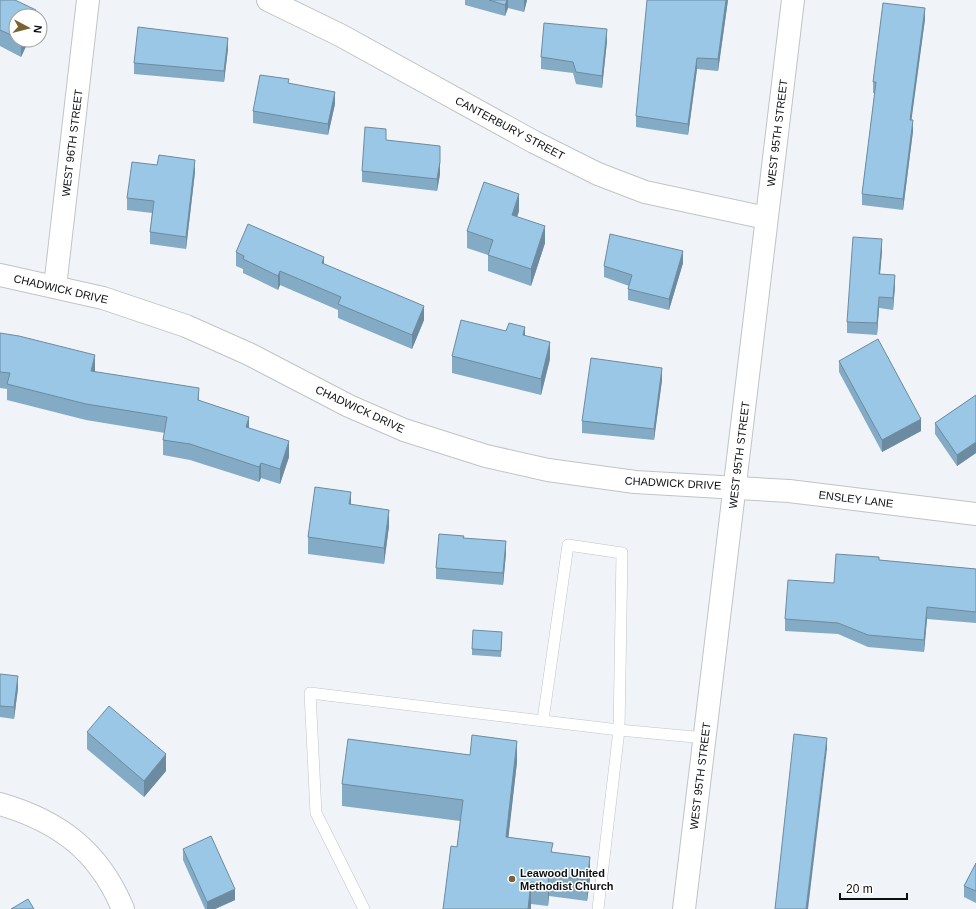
<svg xmlns="http://www.w3.org/2000/svg" width="976" height="909" viewBox="0 0 976 909" font-family="Arial,sans-serif">
<style>
.lines{fill:none;stroke-linecap:round;stroke-linejoin:round}
.lane-casing{stroke:#bfc4c7;stroke-width:12}
.street-casing{stroke:#bfc4c7;stroke-width:24}
.primary-casing{stroke:#bfc4c7;stroke-width:24}
.lane{stroke:#fff;stroke-width:11}
.street{stroke:#fff;stroke-width:22}
.primary{stroke:#fff;stroke-width:22}
.wall{fill:#84abc5}
.shaded-wall{fill:#6c8ba0}
.building{fill:#9ac7e5;stroke:#6c8ba0}
.poi-dot{fill:#786433;stroke:#fff;stroke-width:1.5}
.labels{text-anchor:middle;dominant-baseline:central;stroke-width:3;stroke-linejoin:round;paint-order:stroke}
.street-label{font-size:11px;fill:#0d0e0f;stroke:#fff}
.poi-label{font-size:11px;font-weight:bold;fill:#0d0e0f;stroke:#fff;text-anchor:start}
</style>
<rect width="100%" height="100%" fill="#f0f4f8"/>
<g class="lines">
<g class="lane-casing">
<g id="lane">
<path d="M543,720L568,545L622,553L619,730L598,909"/>
<path d="M364,909L316,813L310,693L619,730L705,738"/>
</g>
</g>
<g class="street-casing">
<g id="street">
<path d="M268,0L340,35L534,142L598,174L645,192L766,218"/>
<path d="M0,275L103,298L186,326L249,354L349,406L404,430L486,456L548,470L635,482L789,491L976,514"/>
<path d="M55,287L88,0"/>
<path d="M0,804C59,821 99,851 123,909"/>
</g>
</g>
<g class="primary-casing">
<path id="primary" d="M684,909L793,0"/>
</g>
<use href="#lane" class="lane"/>
<use href="#street" class="street"/>
<use href="#primary" class="primary"/>
</g>
<g class="wall">
<path d="M0,0L36,16H16V40H29L21,57L0,46Z"/>
<path d="M465,0H527L524,12L508,8L505,16L465,5Z"/>
<path d="M728,0L718,71L697,69L688,135L636,127V116Z"/>
<path d="M925,19L911,120L913,131L903,210L862,205V194L875,93H873V82Z"/>
<path d="M607,41L602,88L576,84L573,73L541,69V57Z"/>
<path d="M228,49L224,82L134,74V63Z"/>
<path d="M289,83L335,104L328,135L253,123V111Z"/>
<path d="M386,140L440,174L437,191L362,182V171Z"/>
<path d="M195,172L186,249L150,244V232L152,213L127,210V198Z"/>
<path d="M519,211L517,217L545,243L531,286L488,271V255L467,248V231Z"/>
<path d="M882,251L880,274L895,286L893,310L879,308L877,335L847,333V322Z"/>
<path d="M236,252L324,264L424,320L412,349L338,318V310L280,285L278,290L243,273V269L236,266Z"/>
<path d="M683,263L669,310L628,300V289L629,286L604,277V266Z"/>
<path d="M506,331L525,335L550,359L541,395L452,373V356Z"/>
<path d="M0,333L94,372L199,400L249,428L289,457L280,484L261,478L259,482L190,460L163,455V440L165,433L86,420L7,400V389L0,388Z"/>
<path d="M839,361L921,431L882,452L839,372Z"/>
<path d="M662,380L654,440L582,433V421Z"/>
<path d="M976,395V453L957,466L935,434V423Z"/>
<path d="M351,504L389,526L384,564L308,554V537Z"/>
<path d="M464,538L506,553L503,585L436,579V568Z"/>
<path d="M879,560L976,569V623L927,619L924,652L868,647L838,634L785,631V619L834,583Z"/>
<path d="M502,638L501,657L472,655V649Z"/>
<path d="M0,674L18,688L14,719L0,717Z"/>
<path d="M87,732L166,771L144,797L87,749Z"/>
<path d="M517,762L508,838L553,852L590,879L587,901L549,896L548,906L531,904V909H443L457,847L460,821L342,806V784Z"/>
<path d="M183,849L235,900L215,909H205L183,860Z"/>
<path d="M976,863V903L964,897V886Z"/>
</g>
<g class="shaded-wall">
<path d="M507,0H508V8L505,16V5Z"/>
<path d="M524,0H527L524,12Z"/>
<path d="M726,0H728L718,71V59Z"/>
<path d="M925,8V19L910,131V120Z"/>
<path d="M36,10V16H33Z"/>
<path d="M607,29V41L602,88V76Z"/>
<path d="M228,38V49L224,82V71Z"/>
<path d="M21,40H29L21,57Z"/>
<path d="M697,58V69L688,135V124Z"/>
<path d="M335,92V104L328,135V124Z"/>
<path d="M913,120V131L903,210V199Z"/>
<path d="M440,146V174L437,191V179Z"/>
<path d="M195,160V172L186,249V237Z"/>
<path d="M519,194V211L512,232V215Z"/>
<path d="M545,226V243L531,286V269Z"/>
<path d="M882,239V251L879,285V274Z"/>
<path d="M683,251V263L669,310V299Z"/>
<path d="M324,257V271L322,263Z"/>
<path d="M280,271V285L278,290V276Z"/>
<path d="M895,275V286L893,310V298Z"/>
<path d="M879,297V308L877,335V323Z"/>
<path d="M424,306V320L412,349V335Z"/>
<path d="M525,327V344L523,335Z"/>
<path d="M550,342V359L541,395V379Z"/>
<path d="M95,355V371L91,387V371Z"/>
<path d="M662,368V380L654,440V429Z"/>
<path d="M199,388V404L198,400Z"/>
<path d="M249,417V432L246,427Z"/>
<path d="M921,419V431L882,452V440Z"/>
<path d="M289,441V457L280,484V469Z"/>
<path d="M976,442V453L957,466V455Z"/>
<path d="M261,463V478L259,482V467Z"/>
<path d="M351,492V508L349,504Z"/>
<path d="M389,510V526L384,564V548Z"/>
<path d="M506,541V553L503,585V573Z"/>
<path d="M927,607V619L924,652V640Z"/>
<path d="M18,676V688L14,719V707Z"/>
<path d="M827,738V749L808,909H806Z"/>
<path d="M517,741V762L506,859V837Z"/>
<path d="M166,754V771L144,797V781Z"/>
<path d="M590,857V879L587,901V880Z"/>
<path d="M549,875V896L548,906V884Z"/>
<path d="M531,882V909H528Z"/>
<path d="M235,889V900L215,909H207V902Z"/>
</g>
<g class="building">
<path d="M0,0H15L36,10L33,16H16V37L0,30Z"/>
<path d="M489,0H507L505,5Z"/>
<path d="M647,0H726L718,59L697,58L688,124L636,116Z"/>
<path d="M883,3L925,8L910,120H913L903,199L862,194L876,82H873Z"/>
<path d="M544,23L607,29L602,76L576,72L573,62L541,57Z"/>
<path d="M138,27L228,38L224,71L134,63Z"/>
<path d="M260,75L289,79L288,83L335,92L328,124L253,111Z"/>
<path d="M365,127L386,129V140L440,146V162L437,179L362,171Z"/>
<path d="M159,155L195,160L186,237L150,232L154,201L127,198L132,162L157,165Z"/>
<path d="M484,182L519,194L512,215L545,226L531,269L488,255L493,240L467,231Z"/>
<path d="M248,224L324,257L322,263L424,306L412,335L338,304L341,297L280,271L278,276L243,259L244,256L236,252Z"/>
<path d="M610,234L683,251L669,299L628,289L632,275L604,266Z"/>
<path d="M853,237L882,239L879,274L895,275L893,298L879,297L877,323L847,322Z"/>
<path d="M461,320L506,331L509,323L525,327L523,335L550,342L541,379L452,356Z"/>
<path d="M0,333L19,336L95,355L91,371L199,388L198,400L249,417L246,427L289,441L280,469L261,463L259,467L190,444L163,440L167,417L86,404L7,384L10,373L0,372Z"/>
<path d="M878,339L921,419L882,440L839,361Z"/>
<path d="M591,358L662,368L654,429L582,421Z"/>
<path d="M976,395V442L957,455L935,423Z"/>
<path d="M315,487L351,492L349,504L389,510L384,548L308,537Z"/>
<path d="M439,534L464,536L463,538L506,541L503,573L436,568Z"/>
<path d="M836,554L879,557V560L976,569V612L927,607L924,640L868,635L838,623L785,619L788,580L834,583Z"/>
<path d="M473,630L502,632L501,651L472,649Z"/>
<path d="M0,674L18,676L14,707L0,706Z"/>
<path d="M109,706L166,754L144,781L87,732Z"/>
<path d="M794,734L827,738L806,909H775Z"/>
<path d="M472,735L517,741L506,837L553,843L551,852L590,857L587,880L549,875L548,884L531,882L528,909H443L451,846L457,847L463,800L342,784L348,739L470,755Z"/>
<path d="M211,836L235,889L207,902L183,849Z"/>
<path d="M976,863V891L964,886Z"/>
<path d="M28,899L34,909H11Z"/>
</g>
<circle class="poi-dot" cx="512" cy="879" r="4"/>
<g class="labels">
<g class="street-label">
<text transform="translate(510 128) rotate(28)">CANTERBURY STREET</text>
<text transform="translate(777 133) rotate(-83)">WEST 95TH STREET</text>
<text transform="translate(72 143) rotate(-83)">WEST 96TH STREET</text>
<text transform="translate(61 289) rotate(13)">CHADWICK DRIVE</text>
<text transform="translate(360 409) rotate(25)">CHADWICK DRIVE</text>
<text transform="translate(739 455) rotate(-83)">WEST 95TH STREET</text>
<text transform="translate(673 483) rotate(3)">CHADWICK DRIVE</text>
<text transform="translate(856 499) rotate(7)">ENSLEY LANE</text>
<text transform="translate(700 776) rotate(-83)">WEST 95TH STREET</text>
</g>
<g class="poi-label">
<text x="520" y="873">Leawood United<tspan x="520" dy="13">Methodist Church</tspan></text>
</g>
</g>
<g transform="translate(28 28) rotate(97)"><circle r="19" fill="#ffffff" stroke="#9e9f9f"/>
<path d="M0-3L7 15L0 10L-7 15Z" fill="#786433"/>
<text y="-6" font-size="11" font-weight="bold" text-anchor="middle" fill="#0d0e0f">N</text>
</g>
<path d="M840 893v6h67v-6" fill="none" stroke="#0d0e0f" stroke-width="2"/>
<text x="846" y="893" font-size="12" fill="#0d0e0f" stroke="#ffffff" stroke-width="3" paint-order="stroke">20 m</text>
</svg>
